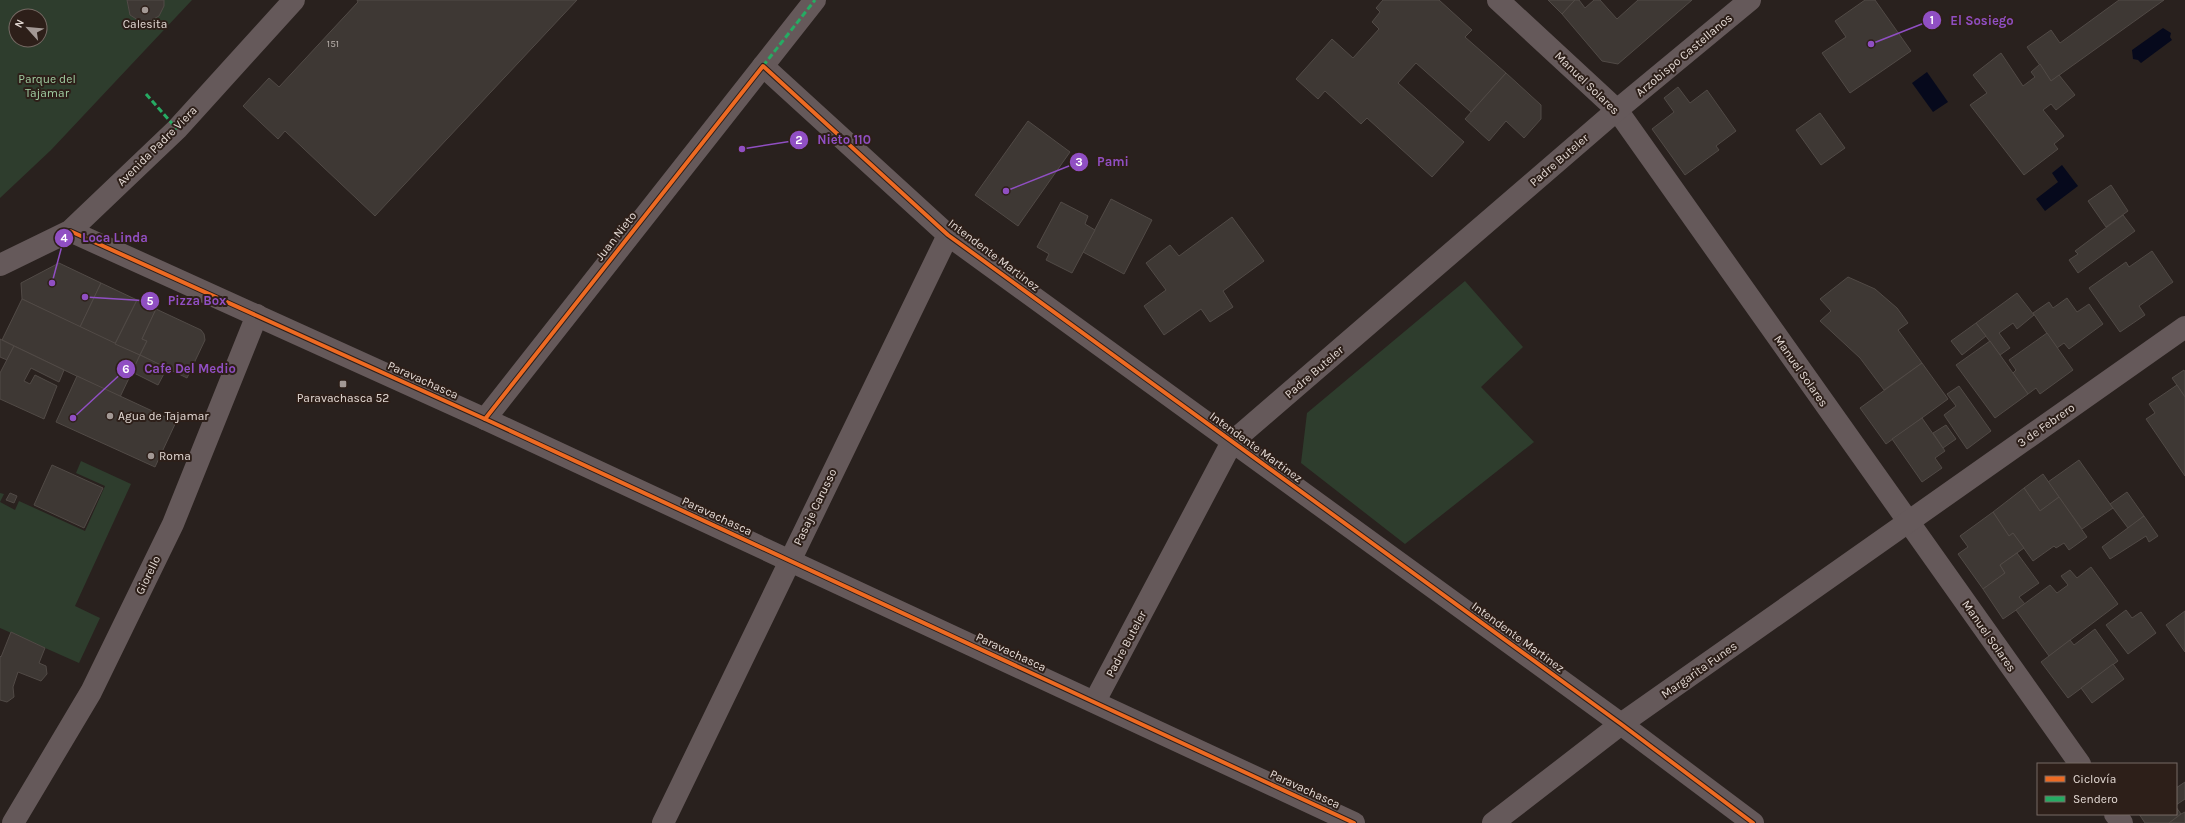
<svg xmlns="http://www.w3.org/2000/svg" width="2185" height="823" viewBox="0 0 2185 823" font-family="Karla,sans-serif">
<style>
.green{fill:#2e3d2d;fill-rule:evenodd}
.water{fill:#06091c}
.building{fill:#3e3834;stroke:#514a46}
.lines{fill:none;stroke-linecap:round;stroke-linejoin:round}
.minor{stroke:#65595a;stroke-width:22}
.quiet{stroke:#26ab63;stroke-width:3;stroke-dasharray:6 3;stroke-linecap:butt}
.cycleway-casing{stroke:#2d1f19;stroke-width:6}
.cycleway{stroke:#ed6a23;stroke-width:4}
.poi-dot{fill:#a39995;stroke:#2d1f19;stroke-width:1.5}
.labels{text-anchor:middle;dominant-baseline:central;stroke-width:4;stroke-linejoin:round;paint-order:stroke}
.number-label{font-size:10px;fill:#bab2ad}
.poi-label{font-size:12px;fill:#e4dad5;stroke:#2d1f19}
.street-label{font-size:12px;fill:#e4dad5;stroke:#2d1f19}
.park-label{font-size:12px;fill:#a0cda1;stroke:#2d1f19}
.leader{fill:none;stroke:#904fc3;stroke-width:1.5}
.callout-dot{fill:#904fc3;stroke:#2d1f19;stroke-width:1.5}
.mark-label{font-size:12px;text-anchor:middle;font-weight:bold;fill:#fff}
.callout-label{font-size:13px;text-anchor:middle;font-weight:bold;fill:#904fc3;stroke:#2d1f19;stroke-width:4;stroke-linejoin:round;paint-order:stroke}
</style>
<rect width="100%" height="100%" fill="#29211e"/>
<g class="green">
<path d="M0,0H192L51,150L0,198ZM16,16H40V40H16Z"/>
<path d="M1465,281L1523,347L1481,387L1534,442L1405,544L1301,463L1307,413Z"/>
<path d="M81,461L131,484L75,606L100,618L79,663L0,628V493L4,494L0,502L15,510L19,501L85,531L105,486L76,473Z"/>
</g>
<g class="water">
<path d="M2163,28L2171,33L2170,37L2172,40L2141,63L2138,60L2133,59L2132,50Z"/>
<path d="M1927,72L1948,102L1933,112L1912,83Z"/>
<path d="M2062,165L2078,186L2045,211L2036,199L2058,182L2052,173Z"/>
</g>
<g class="building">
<path d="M127,0H164V6L159,16L148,22H141L130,15Z"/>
<path d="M357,0H577L375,216L285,131L278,139L243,106L269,78L279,87L358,2Z"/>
<path d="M1383,0H1439L1472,30L1465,37L1506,73L1471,112L1416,63L1398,83L1464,142L1432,177L1367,118L1361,124L1325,91L1318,99L1296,79L1332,39L1353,58L1379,29L1372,22L1380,12L1376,8Z"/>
<path d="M1548,0H1575L1562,14Z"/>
<path d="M1575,0H1579L1585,8L1594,0H1600L1617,19L1638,0H1692L1618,64L1602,61L1562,14Z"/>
<path d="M1865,0H1875L1911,51L1850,93L1822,53L1846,37L1835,21Z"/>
<path d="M2119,0H2164L2051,81L2027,47L2051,30L2060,43Z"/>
<path d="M2001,53L2023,86L2035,77L2031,72L2040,64L2051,81L2059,75L2075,95L2056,110L2051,104L2043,110L2064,136L2054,144L2058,149L2024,175L1970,105L1987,93L1973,75Z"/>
<path d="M1506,73L1541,105V119L1524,138L1506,121L1489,141L1465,119Z"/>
<path d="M1678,87L1690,103L1707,90L1736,131L1716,146L1719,150L1685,175L1652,129L1674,112L1664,98Z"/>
<path d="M1820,113L1845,148L1821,165L1796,130Z"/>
<path d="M1028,121L1070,152L1018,226L975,195Z"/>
<path d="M2111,185L2128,211L2106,227L2088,201Z"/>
<path d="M1111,199L1152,220L1124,274L1083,252Z"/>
<path d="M1061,202L1088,216L1085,224L1095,230L1072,273L1046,260L1049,254L1037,247Z"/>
<path d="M2123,215L2135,231L2078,273L2069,260L2078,254L2075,251Z"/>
<path d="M1232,217L1264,261L1223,291L1233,307L1210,322L1201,309L1164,335L1144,306L1166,290L1146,263L1170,245L1179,256Z"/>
<path d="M2152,251L2173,282L2139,306L2145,315L2120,332L2089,288L2126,262L2129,267Z"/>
<path d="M59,263L101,283L80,327L22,299L21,283Z"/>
<path d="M1848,277L1875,289L1897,308L1908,323L1898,330L1922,363L1884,390L1860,358L1820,321L1831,311L1820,299Z"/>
<path d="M101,283L137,300L115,344L80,327Z"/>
<path d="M2017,293L2034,315L2017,329L2013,323L1999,333L2010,348L2000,355L1976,323Z"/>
<path d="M2067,298L2077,312L2089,304L2103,324L2069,349L2064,343L2057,348L2033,313L2049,302L2053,308Z"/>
<path d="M22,299L140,355L120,397L2,340Z"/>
<path d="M137,300L156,309L142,339L147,341L140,355L115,344Z"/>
<path d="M156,309L201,330L204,334L205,340L187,378L140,355L147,341L142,339Z"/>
<path d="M1976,323L1986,336L1962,355L1951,341Z"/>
<path d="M2047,333L2073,370L2040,394L2036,388L2028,394L2013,373L2016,370L2009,360Z"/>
<path d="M0,339L14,346L7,360L0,357Z"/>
<path d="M1990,341L2028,394L1995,418L1956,365Z"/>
<path d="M14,346L64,370L59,382L31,368L24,381L30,384L35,375L57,386L44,419L0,399V373Z"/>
<path d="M140,355L167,368L158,385L132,372Z"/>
<path d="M1922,363L1948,399L1886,444L1860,408Z"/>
<path d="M2184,370L2185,372V397L2172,378Z"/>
<path d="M77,376L176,422L155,467L56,422Z"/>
<path d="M2177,385L2185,397V476L2146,419L2155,413L2149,404Z"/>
<path d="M1959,386L1991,431L1967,449L1944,415L1956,406L1947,394Z"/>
<path d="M1922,418L1945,451L1935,458L1942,468L1922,482L1892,439Z"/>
<path d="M1946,425L1956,439L1943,448L1933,433Z"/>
<path d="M2079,460L2113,508L2082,529L2048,482Z"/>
<path d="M52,465L103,488L84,528L34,505Z"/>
<path d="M2043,474L2059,497L2040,511L2024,488Z"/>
<path d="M2024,488L2040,511L2059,497L2087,537L2069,550L2064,543L2056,548L2054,546L2033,561L2013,533L2009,536L1993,512Z"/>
<path d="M2127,492L2144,516L2128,528L2110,504Z"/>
<path d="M10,493L17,496L14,503L6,500Z"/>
<path d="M1993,512L2009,536L2013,533L2024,548L2000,565L2005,573L1983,589L1958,554L1968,547L1960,536Z"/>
<path d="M2144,516L2158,536L2149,542L2146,536L2110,559L2102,547Z"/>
<path d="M2017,553L2039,583L2019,597L2025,604L2003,619L1983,589L2005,573L2000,565Z"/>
<path d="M2091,567L2118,604L2049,656L2016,610L2050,585L2057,593L2068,585L2061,576L2070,570L2077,578Z"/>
<path d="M2126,610L2132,618L2141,612L2156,633L2128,654L2106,625Z"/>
<path d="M2185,611V652L2166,625Z"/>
<path d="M2095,629L2118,661L2068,698L2041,662L2070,640L2074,645Z"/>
<path d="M11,632L45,648L39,663L46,666L47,674L41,681L18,672L13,687L14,697L7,702L0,700V656L1,657Z"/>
<path d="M2113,664L2124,679L2092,703L2081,688Z"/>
<path d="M2185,782V799L2176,805V788Z"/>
<path d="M2176,807L2181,814L2169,823H2145L2139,814H2176Z"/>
<path d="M2185,812V823H2169L2181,814Z"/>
</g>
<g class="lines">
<g class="minor">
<path d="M1498,0L1617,110L2080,764"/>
<path d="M763,66L948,235L1621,724L1753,823"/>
<path d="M70,231L485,419L1354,823"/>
<path d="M0,265L70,231L177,129L294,0"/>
<path d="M485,419L815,0"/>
<path d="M1095,701L1232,442L1617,110L1750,0"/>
<path d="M2115,814L2122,823"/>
<path d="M13,823L91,692L173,524L257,315"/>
<path d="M663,823L948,235"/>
<path d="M1493,823L1621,724L2185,327"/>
</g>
<g class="quiet">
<path d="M763,66L815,0"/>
<path d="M146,94L177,129"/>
</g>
<g class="cycleway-casing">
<g id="cycleway">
<path d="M70,231L485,419L1354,823"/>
<path d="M485,419L763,66L948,235L1621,724L1753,823"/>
</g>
</g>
<use href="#cycleway" class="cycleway"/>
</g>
<g class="poi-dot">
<circle cx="145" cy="10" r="4"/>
<rect x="339" y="380" width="8" height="8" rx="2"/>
<circle cx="110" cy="416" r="4"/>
<circle cx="151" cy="456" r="4"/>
</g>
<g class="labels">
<g class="number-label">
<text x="333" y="44">151</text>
</g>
<g class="poi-label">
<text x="145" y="24">Calesita</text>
<text x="343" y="398">Paravachasca 52</text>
<text x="118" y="416" text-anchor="start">Agua de Tajamar</text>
<text x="159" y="456" text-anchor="start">Roma</text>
</g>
<g class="street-label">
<text transform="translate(1684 55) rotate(-40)">Arzobispo Castellanos</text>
<text transform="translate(1587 83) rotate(44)">Manuel Solares</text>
<text transform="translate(157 146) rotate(-45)">Avenida Padre Viera</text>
<text transform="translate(1559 160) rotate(-41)">Padre Buteler</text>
<text transform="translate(616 236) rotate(-52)">Juan Nieto</text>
<text transform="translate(994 255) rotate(37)">Intendente Martinez</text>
<text transform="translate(1801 371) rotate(55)">Manuel Solares</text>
<text transform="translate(1314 372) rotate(-41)">Padre Buteler</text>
<text transform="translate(423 380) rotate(24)">Paravachasca</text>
<text transform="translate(2046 425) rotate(-35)">3 de Febrero</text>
<text transform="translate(1256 447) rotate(36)">Intendente Martinez</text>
<text transform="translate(815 507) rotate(-64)">Pasaje Carusso</text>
<text transform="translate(717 516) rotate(25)">Paravachasca</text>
<text transform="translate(148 575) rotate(-64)">Giorello</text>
<text transform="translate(1989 636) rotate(55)">Manuel Solares</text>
<text transform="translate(1518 637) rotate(36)">Intendente Martinez</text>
<text transform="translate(1126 644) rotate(-62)">Padre Buteler</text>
<text transform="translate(1011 652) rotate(25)">Paravachasca</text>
<text transform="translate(1699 670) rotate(-35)">Margarita Funes</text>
<text transform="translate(1305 789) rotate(25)">Paravachasca</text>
</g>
<g class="park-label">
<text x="47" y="79">Parque del<tspan x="47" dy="14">Tajamar</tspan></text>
</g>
</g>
<path class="leader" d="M1871 44L1932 20M742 149L799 140M1006 191L1079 162M52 283L64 238M85 297L150 301M73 418L126 369"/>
<g class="callout-dot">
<circle cx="1871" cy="44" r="4"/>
<circle cx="742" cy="149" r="4"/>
<circle cx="1006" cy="191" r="4"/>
<circle cx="52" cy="283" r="4"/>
<circle cx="85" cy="297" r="4"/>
<circle cx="73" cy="418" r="4"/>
<circle cx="1932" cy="20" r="10"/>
<circle cx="799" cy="140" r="10"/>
<circle cx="1079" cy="162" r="10"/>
<circle cx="64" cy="238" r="10"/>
<circle cx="150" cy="301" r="10"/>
<circle cx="126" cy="369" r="10"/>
</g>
<g class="mark-label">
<text x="1932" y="24">1</text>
<text x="799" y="144">2</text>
<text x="1079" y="166">3</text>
<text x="64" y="242">4</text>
<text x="150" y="305">5</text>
<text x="126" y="373">6</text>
</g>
<g class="callout-label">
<text x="1982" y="25">El Sosiego</text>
<text x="844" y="144">Nieto 110</text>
<text x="1113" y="166">Pami</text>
<text x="115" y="242">Loca Linda</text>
<text x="197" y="305">Pizza Box</text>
<text x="190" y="373">Cafe Del Medio</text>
</g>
<rect x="2037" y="763" width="140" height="52" fill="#2d1f19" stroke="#766a64"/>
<rect x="2045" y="776" width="20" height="6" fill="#ed6a23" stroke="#766a64"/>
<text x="2073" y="783" font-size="12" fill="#e4dad5">Ciclovía</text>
<rect x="2045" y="796" width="20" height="6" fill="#26ab63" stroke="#766a64"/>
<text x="2073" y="803" font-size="12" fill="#e4dad5">Sendero</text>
<g transform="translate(28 28) rotate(297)"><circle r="19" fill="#2d1f19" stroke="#766a64"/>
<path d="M0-3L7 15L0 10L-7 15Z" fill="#a39995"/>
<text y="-6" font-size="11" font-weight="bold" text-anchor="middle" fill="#e4dad5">N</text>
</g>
</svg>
